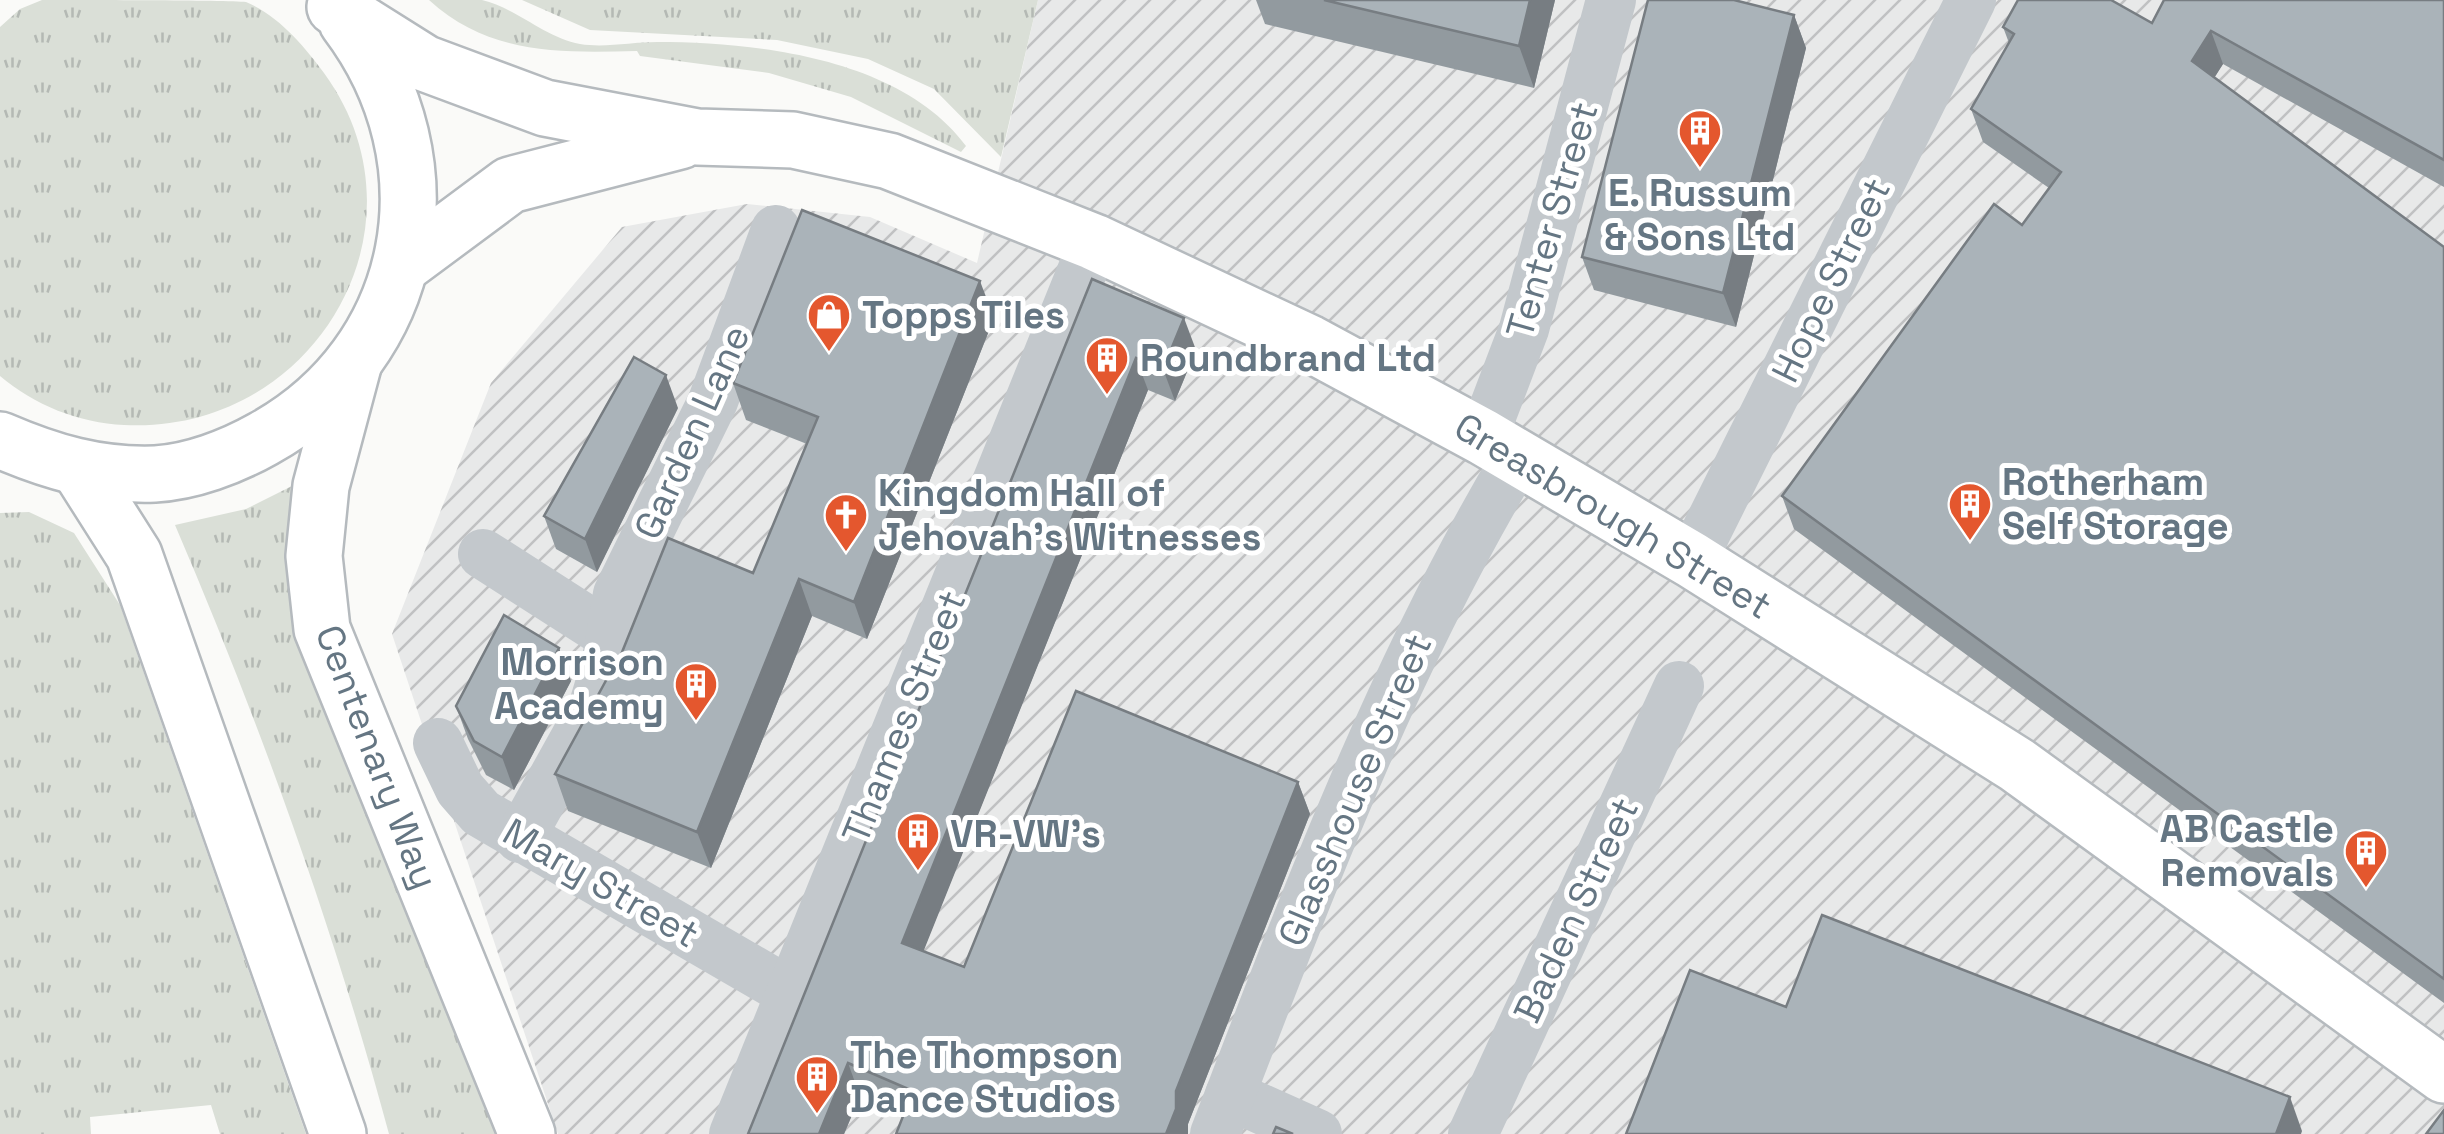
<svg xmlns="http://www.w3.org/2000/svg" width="2444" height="1134" viewBox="0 0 2444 1134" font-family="'Space Grotesk',sans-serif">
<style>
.industrial{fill:url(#industrial-furrows)}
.grass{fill:url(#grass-tufts)}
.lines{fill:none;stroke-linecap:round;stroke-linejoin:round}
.major-casing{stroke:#b5babe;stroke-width:60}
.minor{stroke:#c3c8cc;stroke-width:50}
.major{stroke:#fff;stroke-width:55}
.wall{fill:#929a9f}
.shaded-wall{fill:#777d82}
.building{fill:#aab3b9;stroke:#777d82;stroke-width:2.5}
.labels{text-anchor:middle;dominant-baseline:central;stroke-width:10;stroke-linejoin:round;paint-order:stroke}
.poi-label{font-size:38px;font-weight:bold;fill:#657683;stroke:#fff;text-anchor:start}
.street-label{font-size:38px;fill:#657683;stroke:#fff}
</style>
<defs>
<pattern id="industrial-furrows" width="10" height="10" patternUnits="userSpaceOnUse" patternTransform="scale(2.5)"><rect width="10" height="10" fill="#e8e9e9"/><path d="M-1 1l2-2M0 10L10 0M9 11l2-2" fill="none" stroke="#c0c1c2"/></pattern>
<pattern id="grass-tufts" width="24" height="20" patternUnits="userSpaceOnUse" patternTransform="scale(2.5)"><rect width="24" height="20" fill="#dadfd7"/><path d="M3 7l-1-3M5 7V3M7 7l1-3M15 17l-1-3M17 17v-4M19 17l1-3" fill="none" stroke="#b4b9b4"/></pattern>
</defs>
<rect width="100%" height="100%" fill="#fafaf8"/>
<path class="industrial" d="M1038,0H2444V1134H558L392,634L491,383L622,227L747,204L870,217L977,263Z"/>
<g class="grass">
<path d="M42,0C74,0 227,0 246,2C279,16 304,46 324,73C437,228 312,435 124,425C79,423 34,405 0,376V27L20,9Z"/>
<path d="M429,0C445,0 466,0 482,0C516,8 546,38 580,44C605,48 632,42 657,42C759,42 902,59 966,146L961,152L851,97L769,73L640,56L637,51C560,53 489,55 429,0Z"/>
<path d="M522,0H1038L1001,157L934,89L868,59L777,40L590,30Z"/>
<path d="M306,479L498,1134H389C333,926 260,723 175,525L246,509Z"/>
<path d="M29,512L74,533L120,605L306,1134H220L211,1105L90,1117L91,1134H0V513Z"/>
</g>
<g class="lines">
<g class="major-casing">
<g id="major">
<path d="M335,7L424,63L545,108L697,137L793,140L889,161L1094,242L1309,343L1483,437L1692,560L2017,765L2444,1075"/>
<path d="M401,266L510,185L680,141"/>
<path d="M353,366L321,486L314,556L322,629L527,1134"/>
<path d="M0,440C51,462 98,476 155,474C191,472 231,457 263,439C419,353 453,162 347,22"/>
<path d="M80,470L134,555L338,1134"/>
</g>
</g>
<g class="minor">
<path d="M1483,437L1524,329L1611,0"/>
<path d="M483,554L608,634"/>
<path d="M1692,560L1971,0"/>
<path d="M438,743L460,789L481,813L793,994"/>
<path d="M520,838L594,705L606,665L618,594L713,401L776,230"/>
<path d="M1230,1095L1317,1134"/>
<path d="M734,1134L1094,242"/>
<path d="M1215,1134C1304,903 1390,670 1518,457"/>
<path d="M1473,1134L1679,686"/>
</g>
<use href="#major" class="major"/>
</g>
<g class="wall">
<path d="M1256,0H1555L1534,88L1265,24Z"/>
<path d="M2444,0V187L2223,64L2214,78L2444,247V1003L1794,529L1782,496L2022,225L2049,188L1983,142L1971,109L2009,43L2003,27L2152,23Z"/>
<path d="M1794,15L1806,48L1736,327L1594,290L1582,257Z"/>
<path d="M1092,279L1196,350L1175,401L1148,390L923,951L964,967L1298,782L1310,814L1188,1124V1134H896L904,1114L860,1096L844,1134H748Z"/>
<path d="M994,318L867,639L812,616L711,868L568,811L555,774L612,677L753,573L807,444L746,420L733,383Z"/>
<path d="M678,408L597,572L556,549L544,516Z"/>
<path d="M571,681L514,790L486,775L468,739L456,706Z"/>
</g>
<g class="shaded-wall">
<path d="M1530,0H1555L1534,88L1519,46Z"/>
<path d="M1794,15L1806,48L1736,327L1723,293Z"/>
<path d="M2211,31L2223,64L2204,94L2192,61Z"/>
<path d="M980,281L994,318L867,639L854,602Z"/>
<path d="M1184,318L1196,350L1175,401L1163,369Z"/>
<path d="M1136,358L1148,390L914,975L902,943Z"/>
<path d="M666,375L678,408L597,572L585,539Z"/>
<path d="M799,579L812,616L711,868L697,832Z"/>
<path d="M559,648L571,681L514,790L502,757Z"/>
<path d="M1298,782L1310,814L1188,1124V1134H1166L1176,1091Z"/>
<path d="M848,1063L860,1096L844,1134H819Z"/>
<path d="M2290,1097L2302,1131L2301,1134H2276Z"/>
</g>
<g class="building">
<path d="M1324,0H1530L1519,46Z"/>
<path d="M1648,0H1734L1794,15L1723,293L1582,257Z"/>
<path d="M2018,0H2111L2152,23L2164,0H2444V160L2211,31L2192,61L2444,247V979L1782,496L1994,204L2022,225L2061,172L1971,109L2014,34L2003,27Z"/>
<path d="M802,210L980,281L854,602L799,579L697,832L555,774L609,675L612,677L668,538L753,573L818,417L733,383Z"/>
<path d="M1092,279L1184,318L1163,369L1136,358L902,943L964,967L1076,691L1298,782L1176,1091V1109L1166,1134H896L913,1091L848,1063L819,1134H748Z"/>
<path d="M634,357L666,375L585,539L544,516Z"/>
<path d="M504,615L559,648L502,757L474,741L456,706Z"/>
<path d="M1822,915L2290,1097L2276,1134H1626L1690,970L1786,1007Z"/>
<path d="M2444,1110V1134H2426Z"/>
<path d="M1276,1127L1293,1134H1273Z"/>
</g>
<defs>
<g id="building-pin" transform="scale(2.25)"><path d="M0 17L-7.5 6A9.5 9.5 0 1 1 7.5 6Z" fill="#e4572e" stroke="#fff"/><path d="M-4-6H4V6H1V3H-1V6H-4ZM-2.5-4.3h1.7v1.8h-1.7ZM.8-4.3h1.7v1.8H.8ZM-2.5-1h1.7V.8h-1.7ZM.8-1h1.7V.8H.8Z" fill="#fff"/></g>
<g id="shop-pin" transform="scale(2.25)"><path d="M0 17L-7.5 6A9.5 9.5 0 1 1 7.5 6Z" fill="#e4572e" stroke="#fff"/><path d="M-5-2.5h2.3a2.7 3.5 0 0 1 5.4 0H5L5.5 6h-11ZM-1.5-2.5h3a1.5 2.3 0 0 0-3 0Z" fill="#fff"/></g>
<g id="church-pin" transform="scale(2.25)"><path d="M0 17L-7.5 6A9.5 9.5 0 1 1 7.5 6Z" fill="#e4572e" stroke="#fff"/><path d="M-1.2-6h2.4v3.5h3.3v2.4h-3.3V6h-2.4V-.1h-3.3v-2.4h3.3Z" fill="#fff"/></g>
</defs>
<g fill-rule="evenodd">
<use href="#building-pin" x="1700" y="131"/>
<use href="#shop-pin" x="829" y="315"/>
<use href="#building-pin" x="1107" y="358"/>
<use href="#building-pin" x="1970" y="504"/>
<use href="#church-pin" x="846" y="515"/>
<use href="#building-pin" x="696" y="684"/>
<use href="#building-pin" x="918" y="834"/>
<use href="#building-pin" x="2366" y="851"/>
<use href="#building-pin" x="817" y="1077"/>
</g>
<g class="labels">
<g class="poi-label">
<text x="1700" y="193" text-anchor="middle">E. Russum<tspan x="1700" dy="44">&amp; Sons Ltd</tspan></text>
<text x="862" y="315">Topps Tiles</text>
<text x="1140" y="358">Roundbrand Ltd</text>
<text x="2002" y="482">Rotherham<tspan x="2002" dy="44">Self Storage</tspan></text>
<text x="878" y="493">Kingdom Hall of<tspan x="878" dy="44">Jehovah's Witnesses</tspan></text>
<text x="664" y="662" text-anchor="end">Morrison<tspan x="664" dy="44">Academy</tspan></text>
<text x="2334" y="829" text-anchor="end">AB Castle<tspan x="2334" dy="44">Removals</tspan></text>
<text x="950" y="834">VR-VW's</text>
<text x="850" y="1055">The Thompson<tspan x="850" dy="44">Dance Studios</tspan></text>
</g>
<g class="street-label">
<text transform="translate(1552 220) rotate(-74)">Tenter Street</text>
<text transform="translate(1831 280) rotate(-64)">Hope Street</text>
<text transform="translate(692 432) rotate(-66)">Garden Lane</text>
<text transform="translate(1613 516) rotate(31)">Greasbrough Street</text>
<text transform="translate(904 717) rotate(-68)">Thames Street</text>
<text transform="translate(377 757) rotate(69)">Centenary Way</text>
<text transform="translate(1355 790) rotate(-67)">Glasshouse Street</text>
<text transform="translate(601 883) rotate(30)">Mary Street</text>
<text transform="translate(1576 910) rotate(-65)">Baden Street</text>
</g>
</g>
</svg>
